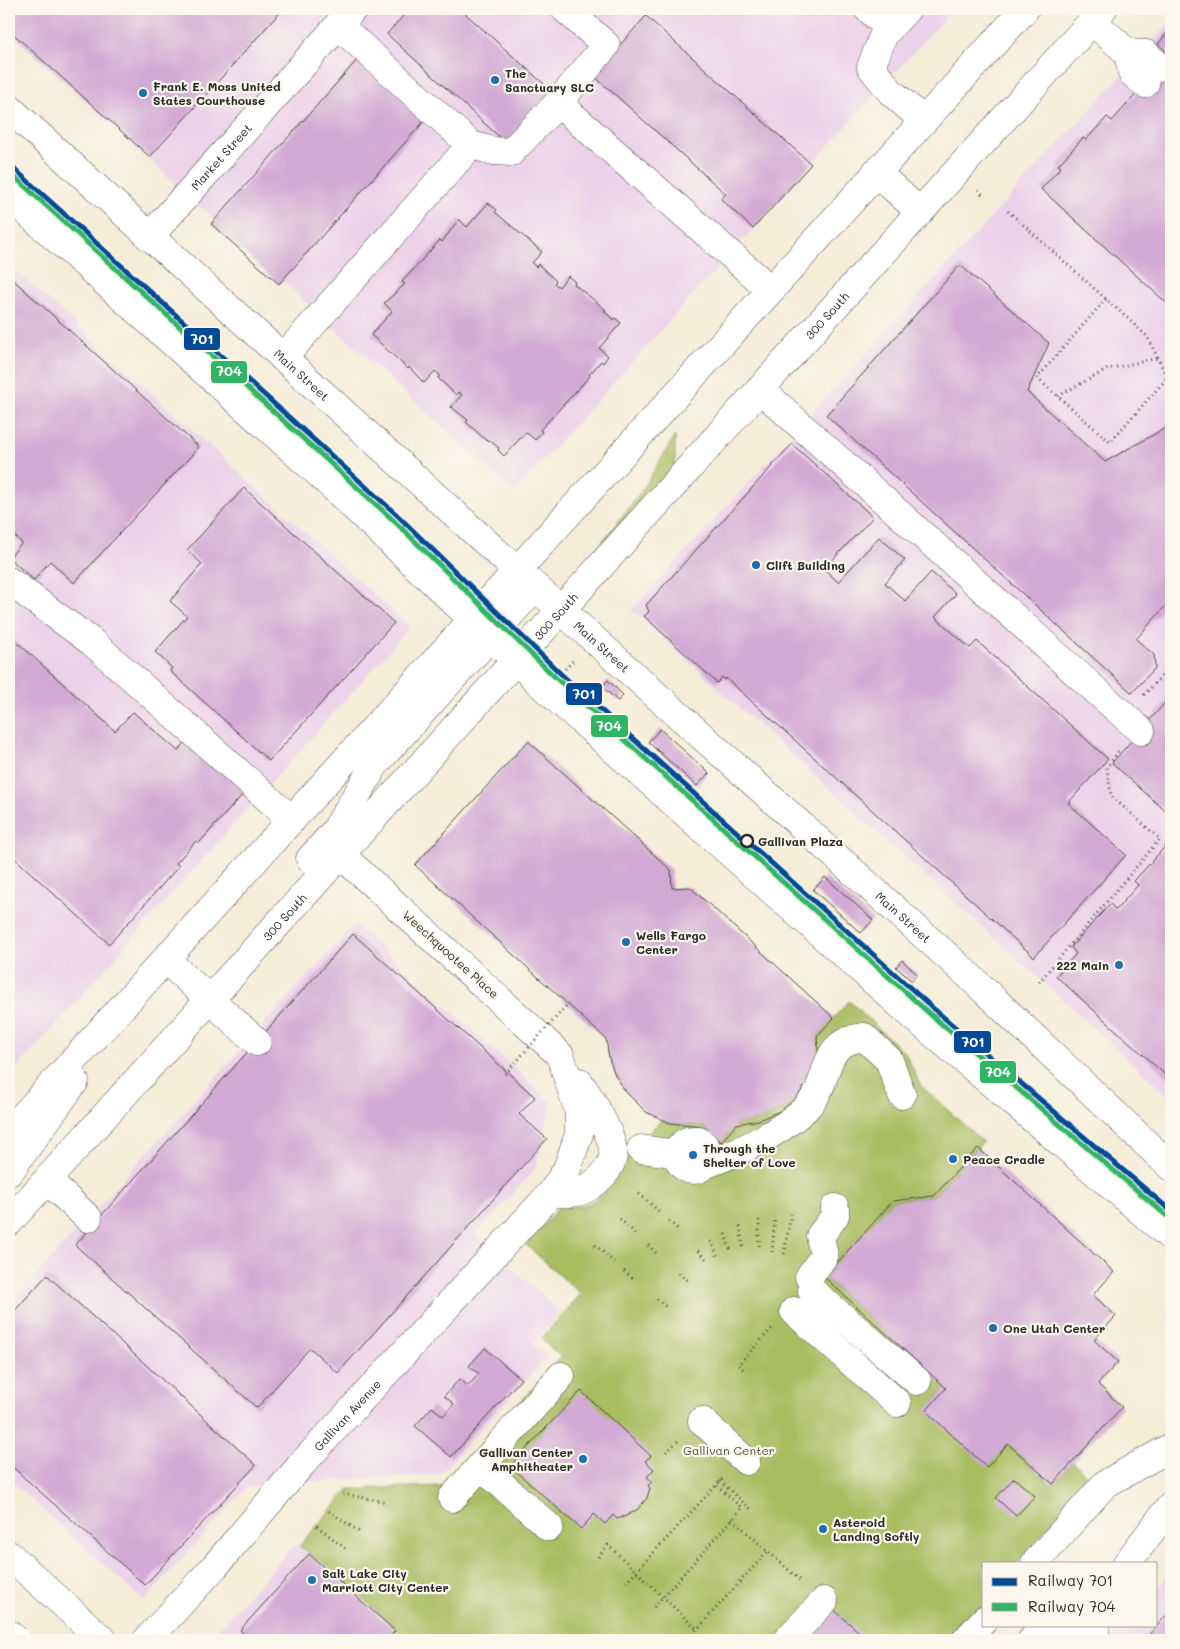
<svg xmlns="http://www.w3.org/2000/svg" width="1180" height="1649" viewBox="0 0 1180 1649" font-family="Mali,sans-serif">
<style>
.built{fill:#ecd1ea}
.green{fill:#a9bc60;stroke:#6a7446}
.building{fill:#d2aad4}
.lines{fill:none;stroke-linecap:round;stroke-linejoin:round}
.minor-casing{stroke:#494845;stroke-width:29}
.major-casing{stroke:#494845;stroke-width:29}
.path{stroke:#494845;stroke-width:3;stroke-dasharray:1 4;stroke-linecap:butt}
.minor{stroke:#fff;stroke-width:28}
.major{stroke:#fff;stroke-width:28}
.path-bridge{stroke:#494845;stroke-width:3;stroke-dasharray:1 4;stroke-linecap:butt}
.rail-1-casing{stroke:#fbf7ec;stroke-width:9}
.rail-2-casing{stroke:#fbf7ec;stroke-width:9}
.rail-1{stroke:#004a97;stroke-width:5}
.rail-2{stroke:#2eb566;stroke-width:5}
.poi-dot{fill:#1f6fb2;stroke:#fbf7ec;stroke-width:2}
.stop-dot{fill:#fbf7ec;stroke:#2b2b2b;stroke-width:2.5}
.labels{text-anchor:middle;dominant-baseline:central;stroke-width:4.5;stroke-linejoin:round;paint-order:stroke}
.poi-label{font-size:12px;font-weight:bold;fill:#2b2b2b;stroke:#fbf7ec;text-anchor:start}
.street-label{font-size:12px;fill:#2b2b2b;stroke:#fbf7ec}
.stop-label{font-size:12px;font-weight:bold;fill:#2b2b2b;stroke:#fbf7ec;text-anchor:start}
.park-label{font-size:12px;fill:#51563b;stroke:#fbf7ec}
.line-badge{stroke:#fbf7ec;stroke-width:2}
.badge-label{font-size:14px;text-anchor:middle;font-weight:bold;fill:#fff}
</style>
<rect width="100%" height="100%" fill="#fbf7ec"/>
<filter id="ink" filterUnits="userSpaceOnUse"><feTurbulence type="fractalNoise" baseFrequency=".02" numOctaves="2"/><feDisplacementMap in="SourceGraphic" scale="10" xChannelSelector="R" yChannelSelector="G"/><feConvolveMatrix kernelMatrix="1 2 1 2 8 2 1 2 1" color-interpolation-filters="sRGB"/></filter>
<filter id="wash" filterUnits="userSpaceOnUse"><feTurbulence type="fractalNoise" baseFrequency=".0096" numOctaves="4" result="noise"/><feDisplacementMap in="SourceGraphic" scale="20" xChannelSelector="R" yChannelSelector="G"/><feGaussianBlur stdDeviation="1.12" result="paint"/><feColorMatrix in="noise" values="0 0 0 0 0 0 0 0 0 0 0 0 0 0 0 0 0 1.4 0 .05"/><feComposite in="paint" operator="in"/></filter>
<g filter="url(#wash)">
<rect width="100%" height="100%" fill="#f5ecd7"/>
<g class="built">
<path d="M9,9H953L514,492L9,32Z"/>
<path d="M1171,21V1098L632,610Z"/>
<path d="M9,264L410,627L9,1077Z"/>
<path d="M355,924L551,1102L536,1168L475,1235L561,1312L532,1344L547,1357L440,1474L248,1486L144,1601L9,1479V1305Z"/>
<path d="M295,1544L329,1570L406,1640H208Z"/>
<path d="M1171,1572V1640H1110L1123,1625H1156V1588Z"/>
</g>
<g class="green">
<path d="M675,436V471L601,553L596,550L641,492Z"/>
<path d="M849,1001L906,1054L920,1085L983,1142L934,1196L892,1201L824,1277L946,1388L926,1411L987,1466L1008,1444L1052,1485L1073,1462L1090,1478L1018,1563H984V1603L952,1640H408L330,1568L299,1546L349,1489L444,1486L561,1357L541,1339L581,1294L526,1245L558,1208C609,1206 601,1191 627,1156C637,1143 651,1131 662,1119L670,1123L703,1126L721,1142L737,1124L759,1120L782,1110L796,1098L813,1075L817,1036Z"/>
</g>
<g id="blocks">
<g class="building">
<path d="M9,9H283L150,157L9,30Z"/>
<path d="M409,9H460L553,92L507,144L387,34Z"/>
<path d="M646,16L811,164L753,229L721,199L726,194L593,75Z"/>
<path d="M1171,28V307L1041,189L1061,167L1058,165L1083,138L1086,140L1107,117L1112,121L1171,55L1158,44Z"/>
<path d="M359,58L427,118L279,284L211,224Z"/>
<path d="M488,203L497,210L495,212L542,252L532,263L536,267L538,264L556,281L554,283L559,287L568,276L575,282L574,284L606,310L604,311L614,320L615,318L621,323L599,348L608,356L603,363L601,361L589,375L590,376L540,430L542,432L535,440L526,432L504,456L498,450L499,448L489,440L487,441L466,422L468,420L451,407L462,395L458,392L456,395L438,378L440,375L435,371L424,383L409,367L408,369L371,335L392,311L384,303L405,284L402,282L440,240L442,242L459,219L467,227Z"/>
<path d="M960,265L1049,343L1027,392L1105,462L1167,427L1171,432V600L1136,639L1154,655L1155,668L1132,693L826,415Z"/>
<path d="M9,276L199,447L74,583L50,561L34,580L9,558L22,543L9,531Z"/>
<path d="M792,444L873,517L824,569L838,582L879,537L905,560L885,583L905,601L931,572L956,594L935,617L970,648L977,641L1108,759L1068,803L1126,855L1034,957L726,678L725,680L722,677L717,683L644,616L649,612L646,605Z"/>
<path d="M244,488L394,623L269,761L170,671L172,668L155,652L187,616L170,601L202,564L187,550Z"/>
<path d="M9,635L115,731L133,712L178,751L187,740L245,792L199,843L196,841L176,863L179,866L109,944L9,853Z"/>
<path d="M608,680L623,695L618,701L602,687Z"/>
<path d="M1171,696V816L1112,763Z"/>
<path d="M660,729L709,773L697,786L648,742Z"/>
<path d="M528,741L671,870L672,888L690,887L834,1018L817,1036L818,1053L813,1075L796,1098L782,1110L759,1120L737,1124L721,1142L703,1126L670,1123L646,1112L626,1092L615,1075L609,1058L606,1039L415,865Z"/>
<path d="M1171,840V1080L1056,976L1076,954L1071,947L1110,904L1116,910L1138,885L1134,881Z"/>
<path d="M825,877L873,920L861,933L813,890Z"/>
<path d="M353,934L535,1097L519,1114L547,1139L338,1373L310,1348L257,1408L75,1245Z"/>
<path d="M902,960L917,974L912,981L896,967Z"/>
<path d="M978,1148L1114,1272L1093,1295L1116,1316L1094,1340L1118,1362L1098,1384L1122,1407L1053,1484L1008,1444L987,1467L926,1411L946,1388L824,1277L893,1201L934,1196Z"/>
<path d="M47,1275L256,1465L145,1585L9,1464V1317Z"/>
<path d="M485,1348L521,1379L451,1457L415,1426L432,1407L443,1416L454,1404L444,1396L460,1379L468,1386L479,1374L469,1366Z"/>
<path d="M581,1391L651,1456L645,1461L654,1469L647,1477L652,1481L648,1486L650,1488L647,1498L638,1509L626,1516L617,1519L613,1515L605,1524L594,1514L581,1529L510,1466Z"/>
<path d="M1014,1478L1035,1496L1016,1516L996,1498Z"/>
<path d="M309,1554L395,1631L387,1640H242L246,1636L240,1630Z"/>
<path d="M832,1608L868,1640H801Z"/>
<path d="M1171,1610V1640H1144L1164,1618Z"/>
</g>
</g>
</g>
<g filter="url(#ink)">
<use href="#blocks" fill-opacity="0" stroke="#494845" stroke-width="1"/>
<g class="lines">
<g class="minor-casing">
<g id="minor">
<path d="M868,9L890,28"/>
<path d="M907,9L884,34L871,67L891,92L923,120"/>
<path d="M1092,21L1128,53"/>
<path d="M338,25L471,145L493,151L511,152L558,103L771,290"/>
<path d="M1145,84L1132,73L1128,53L1146,54L1160,67"/>
<path d="M558,103L606,45L565,9"/>
<path id="s1" d="M9,108L491,547L967,974L1171,1167"/>
<path d="M876,172L920,212"/>
<path d="M9,196L317,472L546,689L914,1017L1171,1237"/>
<path id="s2" d="M149,237L353,9"/>
<path d="M283,358L471,145"/>
<path d="M760,389L1141,731"/>
<path d="M9,581L92,642L292,820"/>
<path d="M310,859L335,831L376,763L535,587"/>
<path d="M166,960L257,1042"/>
<path d="M9,1132L1025,9"/>
<circle cx="693" cy="1155" r="15"/>
<path d="M641,1149L678,1154"/>
<path d="M704,1165C740,1152 777,1135 805,1109C835,1080 816,1043 864,1037L889,1060L902,1095"/>
<path d="M9,1172L75,1081"/>
<path d="M47,1180L88,1218"/>
<path d="M552,1192C569,1195 582,1194 596,1182C603,1176 611,1167 613,1157C616,1139 590,1097 579,1082"/>
<path id="s3" d="M9,1222L1103,9"/>
<path d="M809,1277L824,1256L820,1236L835,1216V1208"/>
<path d="M812,1291L917,1381"/>
<path d="M794,1311L897,1403"/>
<path d="M702,1421L746,1461"/>
<path d="M481,1466L549,1527"/>
<path d="M452,1498L561,1376"/>
<path d="M1035,1563L1105,1484L1171,1447"/>
<path d="M1127,1563L1171,1505"/>
<path id="s4" d="M147,1640L215,1566L301,1465L552,1192L567,1169L579,1134V1112L560,1055L340,854"/>
<path d="M787,1640L824,1601"/>
<path d="M966,1640L984,1620"/>
<path d="M1032,1640L1046,1625"/>
<path d="M1061,1640L1074,1625"/>
<path d="M1089,1640L1095,1634L1096,1625"/>
</g>
</g>
<g class="major-casing">
<g id="major">
<path d="M9,1555L103,1640"/>
<path d="M9,1634L16,1640"/>
</g>
</g>
<g class="path">
<path d="M978,190L983,195"/>
<path d="M1008,211L1147,336L1171,385"/>
<path d="M1106,299L1037,378L1110,442L1168,377"/>
<path d="M1058,396L1108,369L1158,358"/>
<path d="M565,669L575,659"/>
<path d="M1144,695L1171,666"/>
<path d="M1039,982L1160,839L1111,796L1107,767L1120,749"/>
<path d="M639,1194L660,1212"/>
<path d="M620,1219L638,1236"/>
<path d="M759,1220V1248"/>
<path d="M669,1221L679,1230"/>
<path d="M740,1226L743,1248"/>
<path d="M725,1234L731,1252"/>
<path d="M711,1241L718,1257"/>
<path d="M595,1245L614,1262"/>
<path d="M648,1245L657,1254"/>
<path d="M698,1251L708,1261"/>
<path d="M772,1252L775,1217"/>
<path d="M784,1254L791,1214"/>
<path d="M624,1271L633,1279"/>
<path d="M679,1273L690,1282"/>
<path d="M657,1299L667,1308"/>
<path d="M743,1369L738,1365L773,1327"/>
<path d="M666,1452L680,1439"/>
<path d="M720,1481L753,1511"/>
<path d="M343,1494L387,1502"/>
<path d="M329,1511L361,1533"/>
<path d="M732,1519L802,1582"/>
<path d="M317,1526L347,1550"/>
<path d="M598,1557L608,1545L697,1629"/>
<path d="M626,1582L723,1478"/>
<path d="M654,1607L742,1508L716,1485"/>
<path d="M689,1638L768,1551"/>
</g>
<use href="#minor" class="minor"/>
<use href="#major" class="major"/>
<path class="path-bridge" d="M505,1074L568,1004"/>
<g class="rail-1-casing">
<path id="rail-1" d="M9,164L396,514L561,674L935,1010L1171,1211"/>
</g>
<g class="rail-2-casing">
<path id="rail-2" d="M9,172L392,519L557,679L931,1015L1167,1216"/>
</g>
<use href="#rail-1" class="rail-1"/>
<use href="#rail-2" class="rail-2"/>
</g>
</g>
<g class="poi-dot">
<circle cx="495" cy="80" r="5"/>
<circle cx="143" cy="93" r="5"/>
<circle cx="756" cy="565" r="5"/>
<circle cx="626" cy="942" r="5"/>
<circle cx="1119" cy="965" r="5"/>
<circle cx="693" cy="1155" r="5"/>
<circle cx="953" cy="1159" r="5"/>
<circle cx="993" cy="1328" r="5"/>
<circle cx="583" cy="1459" r="5"/>
<circle cx="823" cy="1529" r="5"/>
<circle cx="312" cy="1580" r="5"/>
</g>
<circle class="stop-dot" cx="747" cy="841" r="6"/>
<g class="labels">
<g class="poi-label">
<text x="505" y="73">The<tspan x="505" dy="14">Sanctuary SLC</tspan></text>
<text x="153" y="86">Frank E. Moss United<tspan x="153" dy="14">States Courthouse</tspan></text>
<text x="766" y="565">Clift Building</text>
<text x="636" y="935">Wells Fargo<tspan x="636" dy="14">Center</tspan></text>
<text x="1109" y="965" text-anchor="end">222 Main</text>
<text x="703" y="1148">Through the<tspan x="703" dy="14">Shelter of Love</tspan></text>
<text x="963" y="1159">Peace Cradle</text>
<text x="1003" y="1328">One Utah Center</text>
<text x="573" y="1452" text-anchor="end">Gallivan Center<tspan x="573" dy="14">Amphitheater</tspan></text>
<text x="833" y="1522">Asteroid<tspan x="833" dy="14">Landing Softly</tspan></text>
<text x="322" y="1573">Salt Lake City<tspan x="322" dy="14">Marriott City Center</tspan></text>
</g>
<g class="street-label">
<text stroke="none"><textPath href="#s2" startOffset="108">Market Street</textPath></text>
<text stroke="none"><textPath href="#s3" startOffset="1221">300 South</textPath></text>
<text stroke="none"><textPath href="#s1" startOffset="396">Main Street</textPath></text>
<text stroke="none"><textPath href="#s3" startOffset="816">300 South</textPath></text>
<text stroke="none"><textPath href="#s1" startOffset="801">Main Street</textPath></text>
<text stroke="none"><textPath href="#s3" startOffset="411">300 South</textPath></text>
<text stroke="none"><textPath href="#s1" startOffset="1206">Main Street</textPath></text>
<text transform="translate(451 954) rotate(42)">Weechquootee Place</text>
<text stroke="none"><textPath href="#s4" startOffset="301">Gallivan Avenue</textPath></text>
</g>
<g class="stop-label">
<text x="758" y="841">Gallivan Plaza</text>
</g>
<g class="park-label">
<text x="729" y="1450">Gallivan Center</text>
</g>
</g>
<g class="line-badge">
<rect x="183" y="327" width="38" height="24" rx="5" fill="#004a97"/>
<rect x="210" y="360" width="38" height="24" rx="5" fill="#2eb566"/>
<rect x="565" y="682" width="38" height="24" rx="5" fill="#004a97"/>
<rect x="590" y="714" width="39" height="24" rx="5" fill="#2eb566"/>
<rect x="953" y="1030" width="39" height="24" rx="5" fill="#004a97"/>
<rect x="979" y="1060" width="38" height="24" rx="5" fill="#2eb566"/>
</g>
<g class="badge-label">
<text x="202" y="344">701</text>
<text x="229" y="376">704</text>
<text x="584" y="699">701</text>
<text x="609" y="731">704</text>
<text x="973" y="1047">701</text>
<text x="998" y="1077">704</text>
</g>
<rect width="1180" height="1649" fill="none" stroke="#fbf7ec" stroke-width="30"/>
<rect x="982" y="1562" width="175" height="65" fill="#fbf7ec" stroke="#a8a59f"/>
<rect x="992" y="1578" width="25" height="8" fill="#004a97" stroke="#a8a59f"/>
<text x="1028" y="1586" font-size="15" fill="#2b2b2b">Railway 701</text>
<rect x="992" y="1603" width="25" height="8" fill="#2eb566" stroke="#a8a59f"/>
<text x="1028" y="1612" font-size="15" fill="#2b2b2b">Railway 704</text>
</svg>
